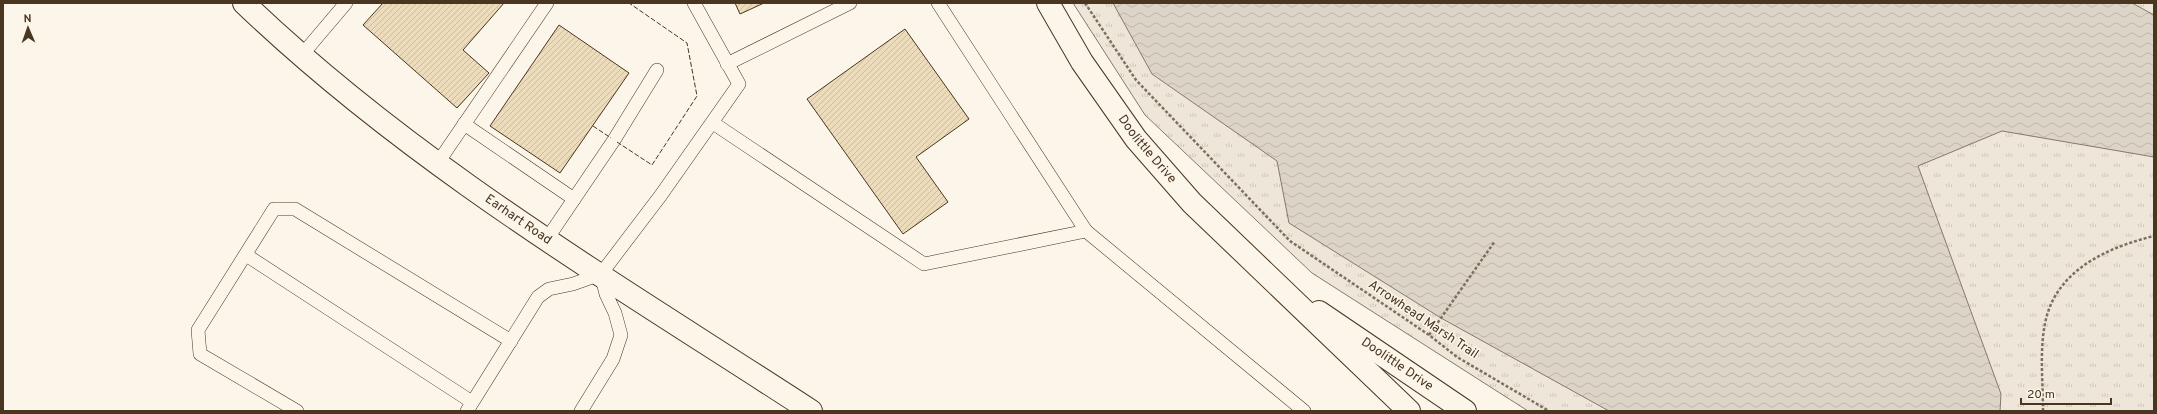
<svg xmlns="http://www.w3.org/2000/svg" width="2157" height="414" viewBox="0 0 2157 414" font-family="Overpass,sans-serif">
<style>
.park{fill:url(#park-tufts);stroke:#887966}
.water{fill:url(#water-waves);stroke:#887966}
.building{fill:url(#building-hatch);stroke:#4a3520}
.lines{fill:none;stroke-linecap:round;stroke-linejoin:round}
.service-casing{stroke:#4a3520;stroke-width:14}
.minor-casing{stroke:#4a3520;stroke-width:24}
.primary-casing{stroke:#4a3520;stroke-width:24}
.path{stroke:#7f6f5c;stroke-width:2.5;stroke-dasharray:3 2;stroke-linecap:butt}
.service{stroke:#fbf6e9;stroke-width:13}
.minor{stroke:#fbf6e9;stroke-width:22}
.primary{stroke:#fbf6e9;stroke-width:22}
.fence{stroke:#4a3520;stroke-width:1;stroke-dasharray:5 2;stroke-linecap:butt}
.labels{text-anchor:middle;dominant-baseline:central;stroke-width:3;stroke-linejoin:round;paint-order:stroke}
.street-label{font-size:13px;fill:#4a3520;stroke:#fbf6e9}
</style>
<defs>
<pattern id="park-tufts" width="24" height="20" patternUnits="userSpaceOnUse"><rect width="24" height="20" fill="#ede6d9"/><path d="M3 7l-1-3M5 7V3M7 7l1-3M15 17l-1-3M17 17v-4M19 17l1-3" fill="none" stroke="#cdc6ba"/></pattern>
<pattern id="water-waves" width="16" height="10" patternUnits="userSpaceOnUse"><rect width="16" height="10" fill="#dcd4c6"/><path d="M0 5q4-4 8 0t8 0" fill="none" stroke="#beb7aa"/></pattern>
<pattern id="building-hatch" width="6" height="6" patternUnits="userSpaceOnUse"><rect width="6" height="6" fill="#ecdcbc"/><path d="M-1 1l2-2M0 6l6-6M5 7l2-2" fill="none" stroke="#ccbda1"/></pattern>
</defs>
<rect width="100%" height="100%" fill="#fbf6e9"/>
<path class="park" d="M1073,3H2154V411H1528L1312,273L1145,115Z"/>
<path class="water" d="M1113,3H2132L2154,15V157L2002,131L1918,166L2001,394L2000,411H1609L1441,318L1289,223L1277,161L1152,74Z"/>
<g class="building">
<path d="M383,3H504L463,50L489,73L457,108L363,25Z"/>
<path d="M735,3H764L740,14Z"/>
<path d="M559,25L629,73L560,173L490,126Z"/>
<path d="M905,29L969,119L916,157L948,202L903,234L807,99Z"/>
</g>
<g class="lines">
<g class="service-casing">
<g id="service">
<path d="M301,56L346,3"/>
<path d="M727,64L850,3"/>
<path d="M713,123L924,264L1086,231L938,3"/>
<path d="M464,124L574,199"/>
<path d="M437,164L547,3"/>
<path d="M1086,231L1304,411"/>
<path d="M547,239L614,140L657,70"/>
<path d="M246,255L472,402"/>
<path d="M601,274L661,195L739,84L694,3"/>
<path d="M297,411L200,354L198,330L274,209H295L511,341"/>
<path d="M467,411L538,297L549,289L573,284L601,274L606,294L615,313L621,335L613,359L581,411"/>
</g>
</g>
<g class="minor-casing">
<g id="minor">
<path id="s1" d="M244,3C413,165 616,284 811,411"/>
</g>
</g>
<g class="primary-casing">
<g id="primary">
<path id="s2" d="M1048,3L1082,62L1136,139L1192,203L1409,411"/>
<path id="s3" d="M1319,312L1465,411"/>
</g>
</g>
<g class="path">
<path d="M1085,3L1136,80L1290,241L1429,335L1457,357L1549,411"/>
<path d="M1429,335L1495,241"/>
<path d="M2043,411C2043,381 2039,348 2046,319C2058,269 2109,247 2154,236"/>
</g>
<use href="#service" class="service"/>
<use href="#minor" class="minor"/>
<use href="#primary" class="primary"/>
<g class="fence">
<path d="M593,126L611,138"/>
<path d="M617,142L652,165L697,96L687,43L629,3"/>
</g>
</g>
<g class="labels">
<g class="street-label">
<text stroke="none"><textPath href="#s2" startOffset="177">Doolittle Drive</textPath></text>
<text stroke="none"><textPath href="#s1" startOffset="350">Earhart Road</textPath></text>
<text transform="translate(1423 320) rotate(34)">Arrowhead Marsh Trail</text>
<text stroke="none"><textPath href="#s3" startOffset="94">Doolittle Drive</textPath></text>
</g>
</g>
<rect width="2157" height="414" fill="none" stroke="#4a3520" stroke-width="8"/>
<g transform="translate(28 28) rotate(358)" stroke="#fbf6e9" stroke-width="3" paint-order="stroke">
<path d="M0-3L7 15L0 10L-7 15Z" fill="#4a3520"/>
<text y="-6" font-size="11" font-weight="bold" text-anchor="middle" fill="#4a3520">N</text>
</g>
<path d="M2021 398v6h90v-6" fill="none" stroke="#4a3520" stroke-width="2"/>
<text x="2027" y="398" font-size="12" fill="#4a3520" stroke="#fbf6e9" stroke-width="3" paint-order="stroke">20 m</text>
</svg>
